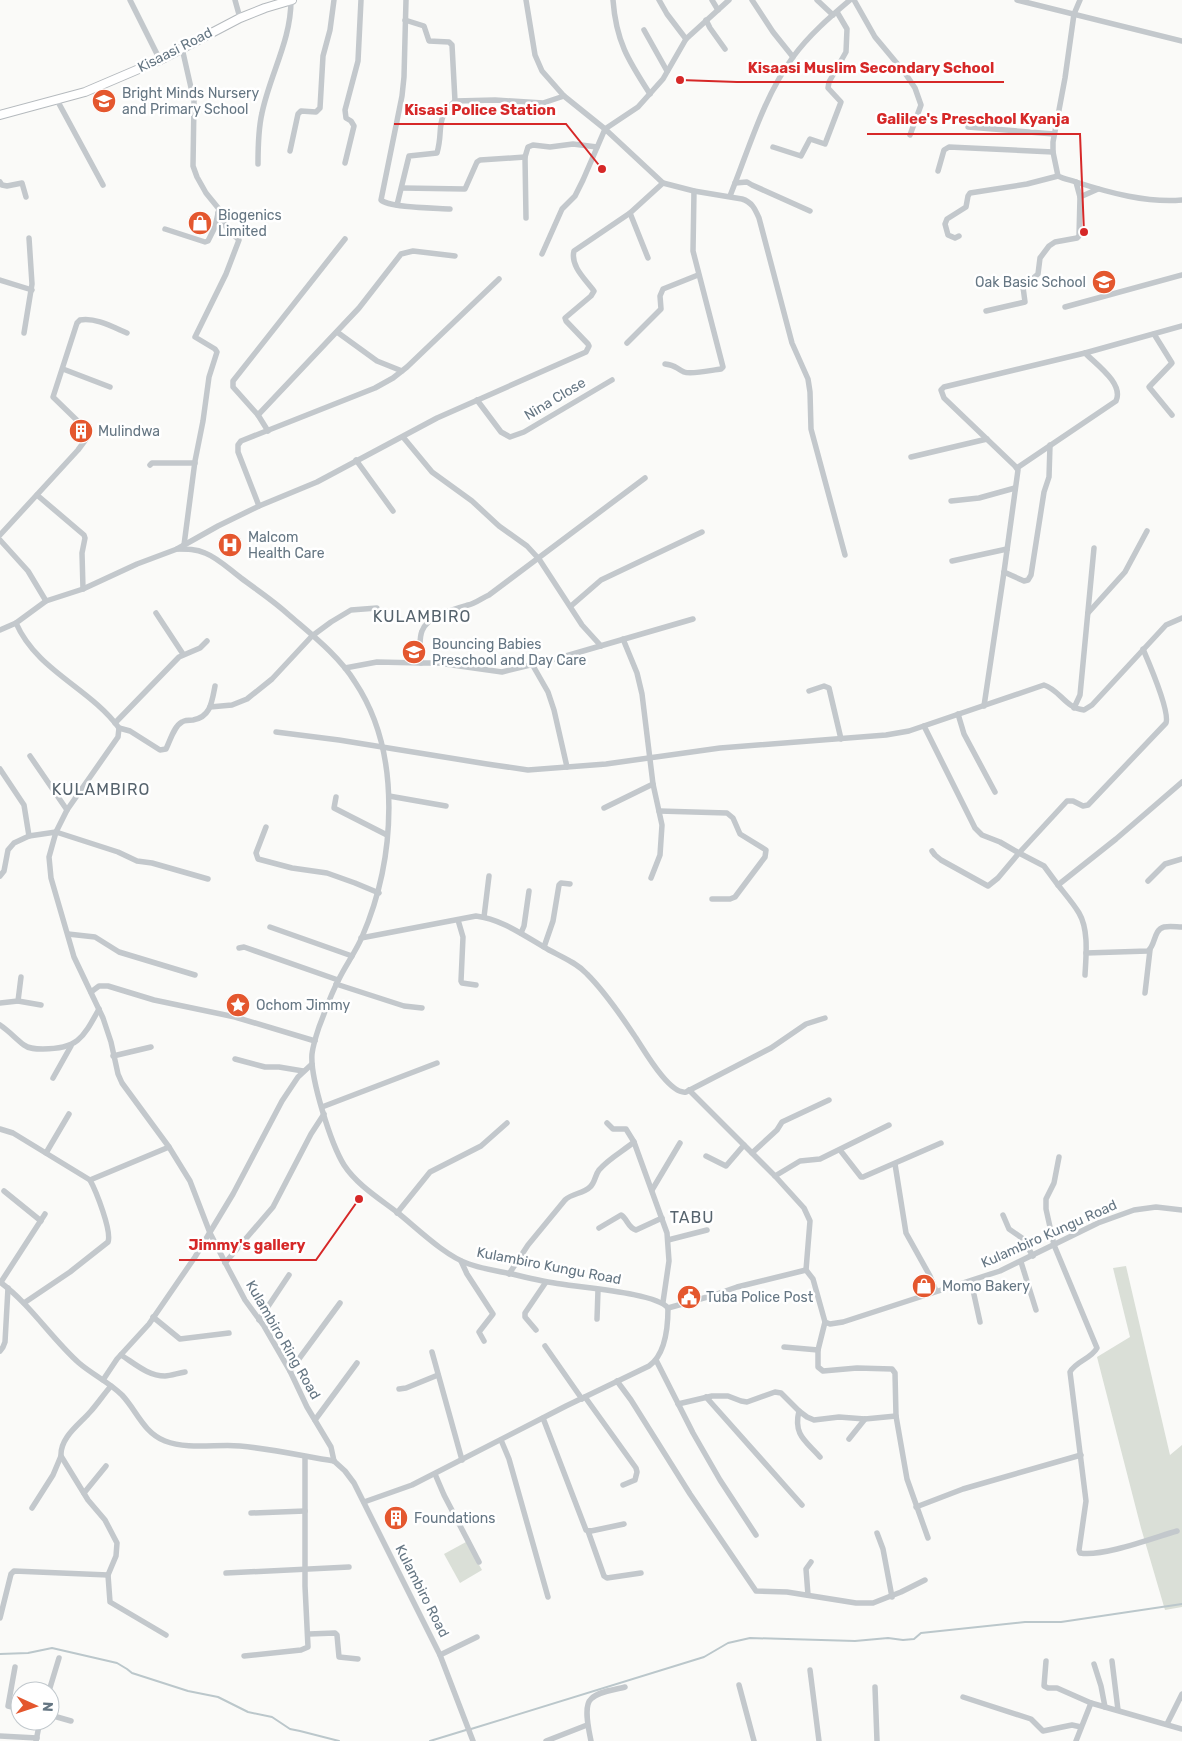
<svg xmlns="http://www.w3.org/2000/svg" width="1182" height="1741" viewBox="0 0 1182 1741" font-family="Rubik,sans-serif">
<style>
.green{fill:#dadfd7}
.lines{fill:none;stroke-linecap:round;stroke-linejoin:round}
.stream{stroke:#bbc7cb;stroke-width:2}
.major-casing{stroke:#b5babe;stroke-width:10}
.minor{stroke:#c3c8cc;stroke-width:5.5}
.major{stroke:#fff;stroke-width:8}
.labels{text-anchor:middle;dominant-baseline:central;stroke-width:5;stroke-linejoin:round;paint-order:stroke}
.street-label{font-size:14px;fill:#657683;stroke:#fff}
.poi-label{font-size:14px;fill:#657683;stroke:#fff;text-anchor:start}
.quarter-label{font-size:16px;letter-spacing:1px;fill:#57646e;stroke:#fff}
.leader{fill:none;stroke:#d62828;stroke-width:2}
.callout-dot{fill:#d62828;stroke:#fff;stroke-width:2}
.callout-label{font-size:15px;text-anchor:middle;font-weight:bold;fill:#d62828;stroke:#fff;stroke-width:5;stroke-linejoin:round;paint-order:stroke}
</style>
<rect width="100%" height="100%" fill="#fafaf8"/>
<g class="green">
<path d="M1126,1266L1170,1455L1182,1445V1607L1165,1610L1141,1528L1097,1357L1130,1337L1113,1268Z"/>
<path d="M466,1542L482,1570L460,1583L444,1554Z"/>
</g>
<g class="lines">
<g class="stream">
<path d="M0,1654L28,1653L52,1648L117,1663L127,1669L132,1673L188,1691L218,1697L248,1712L272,1717L290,1729L300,1731L339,1741"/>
<path d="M471,1729L704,1657L728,1643L750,1638L855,1641L888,1638L903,1640L914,1639L921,1633L1025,1622H1061L1182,1604"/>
<path d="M430,1741L466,1730"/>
</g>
<g class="major-casing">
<path id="major" d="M0,115L85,92L160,60L240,18L265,8L292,0"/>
</g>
<g class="minor">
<path d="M130,0L160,60"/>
<path d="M235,0L240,18"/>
<path d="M406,0L404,77L402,96L381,200C389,208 436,208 450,209"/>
<path d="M526,0L535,55L542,71L564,96L605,129L663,183L694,191L742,199C752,202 755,209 759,218L792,343L808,379L810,392L811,429L845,555"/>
<path d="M613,0C616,41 628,60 650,94"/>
<path d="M659,0L667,14L686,39"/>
<path d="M712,0L718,10"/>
<path d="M752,0L773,32L793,57"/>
<path d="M817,0L833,15"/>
<path d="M854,0L875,37L905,73L915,88L921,105L910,135"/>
<path d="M1017,0L1182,41"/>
<path d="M1080,0L1074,14L1065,78L1053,142V152L1058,176C1064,179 1070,180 1076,182C1110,193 1147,203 1182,200"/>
<path d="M405,20L424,26L429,41L449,42L452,45L455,101"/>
<path d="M706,20L710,28L725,49"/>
<path d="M644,30L667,71"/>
<path d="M57,100L103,185"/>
<path d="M968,127L1054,134"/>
<path d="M773,147L801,156L810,139L825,144L841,102L828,88L829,82L846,52L847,29L837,12"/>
<path d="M290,151L298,114L301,111L316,112L320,108L323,56L330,30L334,0"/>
<path d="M345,163L354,126L351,121L346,118L345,110L358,61L361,0"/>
<path d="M258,164C258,147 258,130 262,113C270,74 291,41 291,0"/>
<path d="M938,171L944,150L949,147L1053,152"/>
<path d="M0,182L2,185L7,186L22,183L26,197"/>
<path d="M735,183L747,182L752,185L810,211"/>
<path d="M402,188L465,189L477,162L480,160L525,157"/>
<path d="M730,196C749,149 763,98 793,57C809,35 830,17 850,0"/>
<path d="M1080,197L1098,189"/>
<path d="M397,205L409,156L437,153C444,129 434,120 455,101L495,100L543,103L564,96"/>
<path d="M630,213L648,258"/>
<path d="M526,218L525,157L528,147L533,145L550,147L573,144L597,147"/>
<path d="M165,229L205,242L208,241L215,227L219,209L206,193L197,177L193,166L194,101L182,48"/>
<path d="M959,236L955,238L948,235L945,224L947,219L966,207L968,196L970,193L1027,184L1058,176"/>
<path d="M542,254L562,209L575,196L583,180L605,129L638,107L663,79L686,39L729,0"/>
<path d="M0,280L32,290"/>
<path d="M1065,307L1182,275"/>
<path d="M986,311L1025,302L1023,287L1038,274L1040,258L1049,246L1055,242L1077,238L1079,236L1080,197L1076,182"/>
<path d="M337,332L377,361L402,371"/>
<path d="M24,333L32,284L29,238"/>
<path d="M1154,334L1172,363L1149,387L1172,415"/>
<path d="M627,343L661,309L660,296L663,289L698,275"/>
<path d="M665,364C676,365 675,368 684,372C691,375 712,370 721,369L723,367L693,251L694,191"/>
<path d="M63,369L110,387"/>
<path d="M477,400L501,432L510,437L524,432L612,380"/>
<path d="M258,415L359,308L401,254L413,251L455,256"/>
<path d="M268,431L258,415L233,387V381L345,239"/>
<path d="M403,437L432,472L472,501L499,526L527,546L539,559L582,625L601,646"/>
<path d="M911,457L987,439"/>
<path d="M356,460L393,511"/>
<path d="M150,465L152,463H195"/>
<path d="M1017,468L1116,401C1124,384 1097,365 1085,353"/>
<path d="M37,495L84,535L85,538L82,553L83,589"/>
<path d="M951,501L979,498L1015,488"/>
<path d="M259,506L238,452V445L241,441L375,388L393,378L407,367L499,279"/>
<path d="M0,535L78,450L89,435V432L53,397L77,323L80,320C95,317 113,327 127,333"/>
<path d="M0,540L28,571L46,601"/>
<path d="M184,545L195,461L203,421L209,377L217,352L215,349L195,337L226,274L239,240L226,227L218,213"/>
<path d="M177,549C187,549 196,549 205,553C218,558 229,569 241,578C257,590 274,601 289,615C312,635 339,656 355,682C403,754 395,861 362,937C355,953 345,966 338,981C330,996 325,1012 319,1027C316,1036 313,1045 312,1054C310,1078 331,1144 344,1165C357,1185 380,1199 398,1213C418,1229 445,1256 469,1264C483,1269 498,1271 512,1274C529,1278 545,1282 561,1284C583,1288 656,1293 668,1308"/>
<path d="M952,561L1007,549"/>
<path d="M1004,572L1024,581L1028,580L1031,575L1044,492L1049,477L1050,445"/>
<path d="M571,606L601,580L702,532"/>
<path d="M156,613L183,654"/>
<path d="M1088,613L1125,572L1147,531"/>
<path d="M0,630L16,623"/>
<path d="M623,639L637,673L642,694L653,784L662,825L660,855L651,878"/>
<path d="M421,663C421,653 418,641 422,631C427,616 454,609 468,605C475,604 482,598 489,595L645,478"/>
<path d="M532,664L548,692L554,710L567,767"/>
<path d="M345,668L377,662L421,663H438L502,672L559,658L693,619"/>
<path d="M809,691L824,686L829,688L841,739"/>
<path d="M984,706L1004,572L1018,470L1015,466L944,398L941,390L944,387L1085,353L1182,326"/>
<path d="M210,707L232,705L247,699L272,679L312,636L331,622L351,610L377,608"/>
<path d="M1074,708L1080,695L1094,548"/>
<path d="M958,714L964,734L995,792"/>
<path d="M115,723L179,657L200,648L207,641"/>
<path d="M924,726L975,828L982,835L1000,842L1019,853L1067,801H1073L1083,806L1088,805L1166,723C1170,711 1149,663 1143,649"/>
<path d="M119,728L130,731L160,750L166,749C170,741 174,726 182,722C185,720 189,720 193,720C211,717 212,701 215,686"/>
<path d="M276,732L339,740L487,764L528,770L606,764L720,748L886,735L909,731L1044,685C1060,690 1065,708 1084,710L1092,705L1166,625L1182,618"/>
<path d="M30,756L67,810"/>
<path d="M0,769L24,805L29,836"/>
<path d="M389,796L446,806"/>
<path d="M336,797L334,808L387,835"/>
<path d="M604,808L653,784"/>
<path d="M659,811L727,813L733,818L740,834L766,850L765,857L735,897L730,899H712"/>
<path d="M266,827L256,853L258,859L292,868L327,873L355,883L379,893"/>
<path d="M932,851L935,855L941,860L988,886L998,878L1019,853L1044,866L1058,885"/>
<path d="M0,876L4,871L8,850L14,843L29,836L56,832L118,852L137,861L152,863L208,879"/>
<path d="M1148,881L1165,864L1182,859"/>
<path d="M484,917L489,876"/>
<path d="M458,920L463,937L461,981L462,983L476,985"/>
<path d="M270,927L352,956"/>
<path d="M521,933L524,926L529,891"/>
<path d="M68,934L95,937L119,952L195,975"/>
<path d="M361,938L476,916C502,919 526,937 549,950C562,957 577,963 587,974C605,992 620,1014 634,1035C643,1048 669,1095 686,1092L771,1048L806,1024L825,1018"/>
<path d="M544,947L553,921L559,885L561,883L570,884"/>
<path d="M239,948L244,947L338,980"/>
<path d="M1086,953L1148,951C1156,945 1153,930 1164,927C1170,926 1177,927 1182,927"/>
<path d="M1085,975C1086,956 1089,930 1079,913C1073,903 1065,894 1058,885L1116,839L1182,782"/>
<path d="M336,984L404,1006L422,1008"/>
<path d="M91,992L99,986H108L154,1000L235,1017L315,1041"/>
<path d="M1145,993L1150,950"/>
<path d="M18,1001L41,1005"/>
<path d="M0,1003L18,1001L21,977"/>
<path d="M0,1025C9,1031 16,1039 24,1045C29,1049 36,1049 43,1049C78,1049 83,1038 99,1009"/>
<path d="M113,1056L151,1047"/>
<path d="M235,1059L265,1067H279L303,1071"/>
<path d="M53,1078L71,1046"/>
<path d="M689,1090L775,1176L804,1208L810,1221L806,1270"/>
<path d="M322,1107L437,1063"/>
<path d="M607,1123L613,1129H626L634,1142L667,1233L669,1261L663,1302"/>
<path d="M0,1129L13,1133L90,1180C96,1191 112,1231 108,1242L70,1272L24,1303"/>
<path d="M840,1150L861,1177H863L941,1143"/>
<path d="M46,1153L69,1114"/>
<path d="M752,1153L777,1130L782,1122L829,1100"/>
<path d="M706,1156L726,1166L744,1145"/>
<path d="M1059,1157L1054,1183L1046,1199V1209L1054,1245L1097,1348C1091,1359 1076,1361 1070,1372L1086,1501L1079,1550L1080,1553C1103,1557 1153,1538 1177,1531"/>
<path d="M895,1164L906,1233L930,1276L936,1291"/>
<path d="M775,1176L800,1161L820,1159L889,1125"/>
<path d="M90,1180L169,1147"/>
<path d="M652,1190L680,1143"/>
<path d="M4,1191L41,1221"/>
<path d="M397,1213L430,1172L481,1146L507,1123"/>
<path d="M1003,1215L1009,1229L1022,1238L1033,1256"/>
<path d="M599,1228L621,1215C627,1218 628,1228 636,1230L662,1218"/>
<path d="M668,1240L707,1230"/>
<path d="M461,1261L467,1274L493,1314L479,1332L484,1341"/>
<path d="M1021,1262L1036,1310"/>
<path d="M225,1263L273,1207L311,1134L324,1114"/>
<path d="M509,1274L528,1245L565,1200C572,1193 583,1194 590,1187C595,1183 595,1175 599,1170C608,1159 623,1151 634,1142"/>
<path d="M971,1281L980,1322"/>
<path d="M0,1282C31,1305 51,1338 79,1363C93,1375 109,1382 122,1395C137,1411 143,1432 165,1441C188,1450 216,1444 240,1446C272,1449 303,1456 334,1461"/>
<path d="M1,1282L45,1214"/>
<path d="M668,1308L711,1296L737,1287L806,1270L813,1279L825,1322L830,1324L843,1322L1000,1271L1098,1223L1134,1210L1156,1207L1182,1210"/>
<path d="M153,1317L180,1339L229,1333"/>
<path d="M597,1319L598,1290"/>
<path d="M259,1320L289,1275"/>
<path d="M536,1330L525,1317V1313L546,1282"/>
<path d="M545,1346L582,1399"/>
<path d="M784,1347L818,1350L825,1322"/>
<path d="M818,1350V1367L823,1371L857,1368L892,1369L895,1373L896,1416"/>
<path d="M0,1351L3,1347L5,1342L8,1288"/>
<path d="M432,1352L462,1460"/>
<path d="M121,1355C134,1363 148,1376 165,1376C171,1376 178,1373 185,1372"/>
<path d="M656,1360L693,1433L720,1480L756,1535"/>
<path d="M290,1371L340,1303"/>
<path d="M103,1380L117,1359L149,1324L195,1257L233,1194L282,1101L298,1077L312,1064"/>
<path d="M617,1381L631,1400L690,1494L756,1591L787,1592L856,1603H873L901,1592L925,1580"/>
<path d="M111,1386C104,1394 98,1403 91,1411C80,1424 60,1437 61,1456L88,1500L105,1520L117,1543L116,1556L108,1575L110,1602L166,1635"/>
<path d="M399,1389L406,1388L438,1375"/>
<path d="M585,1397L636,1468L637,1472L635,1480L623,1485"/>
<path d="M706,1397L802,1505"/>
<path d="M678,1404L712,1396H728L741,1401L747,1402L775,1392L781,1393L799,1411L807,1417L814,1420L839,1417L865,1419L896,1416L907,1479L928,1538"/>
<path d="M799,1411C793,1435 806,1441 820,1457"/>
<path d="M543,1418L586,1530L591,1531L624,1524"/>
<path d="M315,1420L357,1363"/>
<path d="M849,1439L865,1419"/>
<path d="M501,1440L509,1459L548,1597"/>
<path d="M334,1461L331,1447L307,1407L290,1371L264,1326L245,1300L228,1268L210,1233L190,1181L169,1147L122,1083L118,1074L111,1042L103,1018L74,957L51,878L49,857L56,832L67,810L118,737L119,728C90,688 37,671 16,623L46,601L83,589L137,564L177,549L218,526L259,506L317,482L437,418L586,352L589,346L588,344L566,321L565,318L591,296L594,291C586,280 570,266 574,251L630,213L663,183"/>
<path d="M334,1461L345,1471L354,1483L440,1655L473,1741"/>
<path d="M435,1474L444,1495L479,1562"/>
<path d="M84,1493L106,1466"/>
<path d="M364,1502L412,1485L566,1406L649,1366C666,1354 668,1326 668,1308"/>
<path d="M916,1507L963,1489L1081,1455"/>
<path d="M32,1508L53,1475L61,1456"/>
<path d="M251,1513L305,1511"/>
<path d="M588,1531L604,1576L607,1578L641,1573"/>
<path d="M877,1533L883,1549L892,1597"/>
<path d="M226,1573L349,1567"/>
<path d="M808,1595L806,1569L811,1562"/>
<path d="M0,1618L11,1574L14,1571L108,1575"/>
<path d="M309,1634L335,1633L337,1635L339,1657L358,1659"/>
<path d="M440,1655L477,1637"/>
<path d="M244,1656L301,1650L308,1647L305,1586V1457"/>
<path d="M1046,1661L1044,1686L1048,1688H1057L1091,1703"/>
<path d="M1112,1661L1118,1710"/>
<path d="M1094,1664L1101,1686L1105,1707"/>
<path d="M15,1667L8,1706L20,1709"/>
<path d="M810,1670L819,1741"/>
<path d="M739,1685L754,1741"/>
<path d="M875,1687L877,1741"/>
<path d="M49,1691L59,1658"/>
<path d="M963,1697L1031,1719L1043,1731L1072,1725L1081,1727"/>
<path d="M50,1715L71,1721"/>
<path d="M1167,1724L1182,1694"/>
<path d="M0,1736L37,1738"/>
<path d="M36,1741L40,1721"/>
<path d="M546,1741L587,1725"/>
<path d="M591,1741C589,1731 583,1706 591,1699C598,1691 615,1690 625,1687"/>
<path d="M1076,1741L1091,1703L1182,1729"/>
</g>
<use href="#major" class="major"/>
</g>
<defs>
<g id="school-disc" transform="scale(1.25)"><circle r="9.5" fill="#e4572e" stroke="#fff"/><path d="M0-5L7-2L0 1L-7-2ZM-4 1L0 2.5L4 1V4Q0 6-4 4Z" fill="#fff"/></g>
<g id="shop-disc" transform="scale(1.25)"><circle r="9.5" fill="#e4572e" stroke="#fff"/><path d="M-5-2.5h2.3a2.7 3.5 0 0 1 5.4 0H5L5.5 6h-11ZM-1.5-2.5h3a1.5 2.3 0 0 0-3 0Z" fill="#fff"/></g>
<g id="building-disc" transform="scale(1.25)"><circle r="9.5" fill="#e4572e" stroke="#fff"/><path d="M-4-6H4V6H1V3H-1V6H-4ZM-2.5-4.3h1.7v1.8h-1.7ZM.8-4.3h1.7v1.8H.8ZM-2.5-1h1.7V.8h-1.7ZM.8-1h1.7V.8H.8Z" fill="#fff"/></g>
<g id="hospital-disc" transform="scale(1.25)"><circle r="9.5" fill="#e4572e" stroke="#fff"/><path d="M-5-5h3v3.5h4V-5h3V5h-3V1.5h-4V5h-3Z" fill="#fff"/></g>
<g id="sight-disc" transform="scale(1.25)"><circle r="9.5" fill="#e4572e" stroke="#fff"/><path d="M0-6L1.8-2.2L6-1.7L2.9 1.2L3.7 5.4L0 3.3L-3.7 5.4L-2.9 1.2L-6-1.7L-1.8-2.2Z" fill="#fff"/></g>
<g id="civic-disc" transform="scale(1.25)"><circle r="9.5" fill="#e4572e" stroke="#fff"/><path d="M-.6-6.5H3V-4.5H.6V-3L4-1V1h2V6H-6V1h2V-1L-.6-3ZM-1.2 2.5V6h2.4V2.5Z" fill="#fff"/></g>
</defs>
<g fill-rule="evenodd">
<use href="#school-disc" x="104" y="101"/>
<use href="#shop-disc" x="200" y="223"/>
<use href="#school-disc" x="1104" y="282"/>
<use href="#building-disc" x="81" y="431"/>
<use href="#hospital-disc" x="230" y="545"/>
<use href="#school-disc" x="414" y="652"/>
<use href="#sight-disc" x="238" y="1005"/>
<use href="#shop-disc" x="924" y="1286"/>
<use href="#civic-disc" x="689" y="1297"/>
<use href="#building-disc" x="396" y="1518"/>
</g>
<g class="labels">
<g class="street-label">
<text transform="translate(175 50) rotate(-27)">Kisaasi Road</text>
<text transform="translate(555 399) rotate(-31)">Nina Close</text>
<text transform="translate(1049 1234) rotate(-24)">Kulambiro Kungu Road</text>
<text transform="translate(549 1266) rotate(11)">Kulambiro Kungu Road</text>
<text transform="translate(283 1340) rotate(60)">Kulambiro Ring Road</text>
<text transform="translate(422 1591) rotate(63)">Kulambiro Road</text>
</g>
<g class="poi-label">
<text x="122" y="93">Bright Minds Nursery<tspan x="122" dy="16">and Primary School</tspan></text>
<text x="218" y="215">Biogenics<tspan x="218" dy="16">Limited</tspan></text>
<text x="1086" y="282" text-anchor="end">Oak Basic School</text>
<text x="98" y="431">Mulindwa</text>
<text x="248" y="537">Malcom<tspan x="248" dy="16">Health Care</tspan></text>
<text x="432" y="644">Bouncing Babies<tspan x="432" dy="16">Preschool and Day Care</tspan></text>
<text x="256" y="1005">Ochom Jimmy</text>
<text x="942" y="1286">Momo Bakery</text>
<text x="706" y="1297">Tuba Police Post</text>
<text x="414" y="1518">Foundations</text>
</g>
<g class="quarter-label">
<text x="422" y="616">KULAMBIRO</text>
<text x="101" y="789">KULAMBIRO</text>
<text x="692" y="1217">TABU</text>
</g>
</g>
<path class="leader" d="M680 80L737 82H1004M602 169L566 124H394M1084 232L1080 134H867M359 1199L316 1260H179"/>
<g class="callout-dot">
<circle cx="680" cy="80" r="5"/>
<circle cx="602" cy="169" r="5"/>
<circle cx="1084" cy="232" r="5"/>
<circle cx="359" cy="1199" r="5"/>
</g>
<g class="callout-label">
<text x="871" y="73">Kisaasi Muslim Secondary School</text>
<text x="480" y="115">Kisasi Police Station</text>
<text x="973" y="124">Galilee's Preschool Kyanja</text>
<text x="247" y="1250">Jimmy's gallery</text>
</g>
<g transform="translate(35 1706) rotate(93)"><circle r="24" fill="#ffffff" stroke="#c1c8cd"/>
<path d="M0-4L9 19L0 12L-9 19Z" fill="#e4572e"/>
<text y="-8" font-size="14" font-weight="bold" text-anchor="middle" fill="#657683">N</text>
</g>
</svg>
